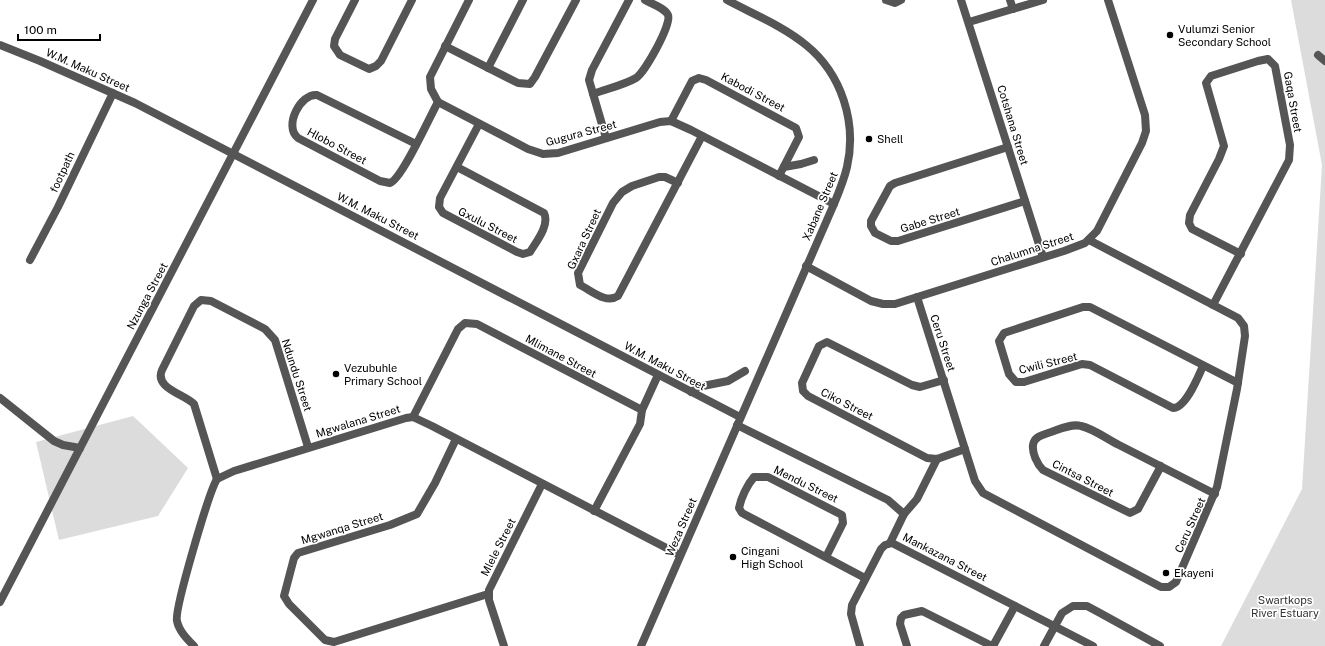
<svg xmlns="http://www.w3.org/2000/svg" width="1325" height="646" viewBox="0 0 1325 646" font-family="'Public Sans',sans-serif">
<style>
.green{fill:#dcdcdc}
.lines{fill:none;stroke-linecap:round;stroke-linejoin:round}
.minor{stroke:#555;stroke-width:8}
.poi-dot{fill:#000;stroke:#fff;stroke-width:1.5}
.labels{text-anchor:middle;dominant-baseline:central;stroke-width:3.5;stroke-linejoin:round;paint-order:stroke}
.poi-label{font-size:11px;fill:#000;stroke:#fff;text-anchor:start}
.street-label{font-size:11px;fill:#000;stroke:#fff}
.park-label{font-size:11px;fill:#333;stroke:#fff}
</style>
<rect width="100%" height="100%" fill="#fff"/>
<g class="green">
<path d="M1291,0H1325V646H1221L1302,489L1322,165Z"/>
<path d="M133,416L188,468L158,516L59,540L36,442Z"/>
</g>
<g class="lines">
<g class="minor">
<path d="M355,0L335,39L334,46L340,55L369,69L376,66L381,61L412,0"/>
<path d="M469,0L430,77L431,89L438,102L528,149L543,154L558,153L660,122L671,121L691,130L834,204"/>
<path d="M886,0L895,3L901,0"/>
<path d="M961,0L1043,257"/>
<path d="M1010,0L1013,9"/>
<path d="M969,22L1043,0"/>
<path d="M0,45L40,61L135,103L740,417"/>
<path d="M445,46L518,83L530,84L535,77L576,0"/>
<path d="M1318,55L1325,61"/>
<path d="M488,68L523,0"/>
<path d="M593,94C606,89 624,85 636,78C645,72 672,24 668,15C665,8 652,4 645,0"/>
<path d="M671,121L692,81L699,78L706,80L796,128L799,137L779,176"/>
<path d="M606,138L589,80L592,70L629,0"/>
<path d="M416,144L317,95C301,93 283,126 298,138L380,181L390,183C402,179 430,116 438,102"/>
<path d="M1008,147L895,183L890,186L871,221V226L875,233L891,241H898L1025,201"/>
<path d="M457,167L544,213C550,225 536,242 530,252L523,254L517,252L443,213L439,207L440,198L479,124"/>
<path d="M784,167L801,164L814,160"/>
<path d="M678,183L665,177H659L632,186L622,192L613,203L578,273L580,285C592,291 606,304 618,296L702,136"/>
<path d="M30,260L58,207L113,93"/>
<path d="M806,266L871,301L883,304H895L1064,251L1085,243L1097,231L1142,143L1146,131L1145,115L1108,0"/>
<path d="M917,297L975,481L983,493L1161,587H1169L1176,582L1217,487L1237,389L1245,336L1244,326L1238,318L1089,240"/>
<path d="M1213,305L1289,160L1290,145L1275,66L1268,59L1258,61L1211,76L1206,83L1224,146L1219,159L1190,215L1189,223L1192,229L1241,254"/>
<path d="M1203,366C1198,377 1186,408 1173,408L1090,365L1082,364L1024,382H1016L1009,374L999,341L1004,333L1083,307H1090L1238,383"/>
<path d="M944,380L920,387L912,385L827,342L819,346L802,383L803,391L808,396L927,458L937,459L965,449"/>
<path d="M691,392L698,387L728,381L745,371"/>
<path d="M0,398L54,441L63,445L80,448"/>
<path d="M642,410L658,375"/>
<path d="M413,417L458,329L465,323L477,324L642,410L640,424L594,511"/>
<path d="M737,425L888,500L904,514"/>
<path d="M456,439L435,483L417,514L390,525L298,553L294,558L284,596L289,604L325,640L334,642L488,594"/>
<path d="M1161,466L1138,509L1130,513L1043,470C1037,464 1032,453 1033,445C1034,437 1042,435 1048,433C1058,430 1071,423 1081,426C1094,429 1107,439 1119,445C1151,461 1183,478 1215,494"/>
<path d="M217,479L194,404C184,394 154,388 162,370L194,306L201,300L211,301L265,329L275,340L308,447"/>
<path d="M890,543L904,514L917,499L937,459"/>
<path d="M826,557L843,523L842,515L768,477H754C747,485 741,498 739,508L742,513L865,578"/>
<path d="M0,602L313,0"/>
<path d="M194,646C187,639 179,631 177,621C174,610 209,492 217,479L234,471L406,418L413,417L432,426L680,555"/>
<path d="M504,646L489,600V590L542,484"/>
<path d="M641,646L834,204C839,192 844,180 847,167C857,123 842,74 806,45C783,26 753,14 727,0"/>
<path d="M860,646L851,614L852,605L881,549L885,545L892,543L1093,646"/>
<path d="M907,646L900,624L901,618L904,615L922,611L992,646"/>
<path d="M993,646L1015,606"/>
<path d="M1044,646L1062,613L1073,606H1087L1100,613L1160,646"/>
</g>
</g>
<g class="poi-dot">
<circle cx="1170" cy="35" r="4"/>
<circle cx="869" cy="139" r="4"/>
<circle cx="336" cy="374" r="4"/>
<circle cx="733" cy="557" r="4"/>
<circle cx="1166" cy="573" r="4"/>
</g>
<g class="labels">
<g class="poi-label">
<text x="1178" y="29">Vulumzi Senior<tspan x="1178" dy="13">Secondary School</tspan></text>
<text x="877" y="139">Shell</text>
<text x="344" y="368">Vezubuhle<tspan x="344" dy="13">Primary School</tspan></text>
<text x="741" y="551">Cingani<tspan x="741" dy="13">High School</tspan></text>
<text x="1174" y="573">Ekayeni</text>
</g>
<g class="street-label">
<text transform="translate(88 70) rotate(24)">W.M. Maku Street</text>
<text transform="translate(753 92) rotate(28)">Kabodi Street</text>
<text transform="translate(1293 102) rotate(80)">Gaqa Street</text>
<text transform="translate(1013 125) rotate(73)">Cotshana Street</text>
<text transform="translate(581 133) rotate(-15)">Gugura Street</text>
<text transform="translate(337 146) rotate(28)">Hlobo Street</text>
<text transform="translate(62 172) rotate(-65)">footpath</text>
<text transform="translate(820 206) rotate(-67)">Xabane Street</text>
<text transform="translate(378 216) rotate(27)">W.M. Maku Street</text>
<text transform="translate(930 220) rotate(-17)">Gabe Street</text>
<text transform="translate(488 225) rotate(27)">Gxulu Street</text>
<text transform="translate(584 239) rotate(-65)">Gxara Street</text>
<text transform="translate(1032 249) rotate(-18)">Chalumna Street</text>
<text transform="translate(147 296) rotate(-62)">Nzunga Street</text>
<text transform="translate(943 343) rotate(72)">Ceru Street</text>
<text transform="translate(561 356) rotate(28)">Mlimane Street</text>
<text transform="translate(1048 363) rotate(-14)">Cwili Street</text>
<text transform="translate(665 366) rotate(28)">W.M. Maku Street</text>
<text transform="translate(297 375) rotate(72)">Ndundu Street</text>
<text transform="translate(847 404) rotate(27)">Ciko Street</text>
<text transform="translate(358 421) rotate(-17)">Mgwalana Street</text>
<text transform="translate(1083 478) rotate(27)">Cintsa Street</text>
<text transform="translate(806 484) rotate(26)">Mendu Street</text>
<text transform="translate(1190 525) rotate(-66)">Ceru Street</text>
<text transform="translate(681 527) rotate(-67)">Weza Street</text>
<text transform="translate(342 528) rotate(-17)">Mgwanqa Street</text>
<text transform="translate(498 547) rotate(-63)">Mlele Street</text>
<text transform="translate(945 557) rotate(27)">Mankazana Street</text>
</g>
<g class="park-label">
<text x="1285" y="600">Swartkops<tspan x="1285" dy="13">River Estuary</tspan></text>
</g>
</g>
<path d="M18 34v6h82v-6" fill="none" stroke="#000000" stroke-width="2"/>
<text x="24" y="34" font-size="12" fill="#000000" stroke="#ffffff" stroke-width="3" paint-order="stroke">100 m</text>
</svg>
